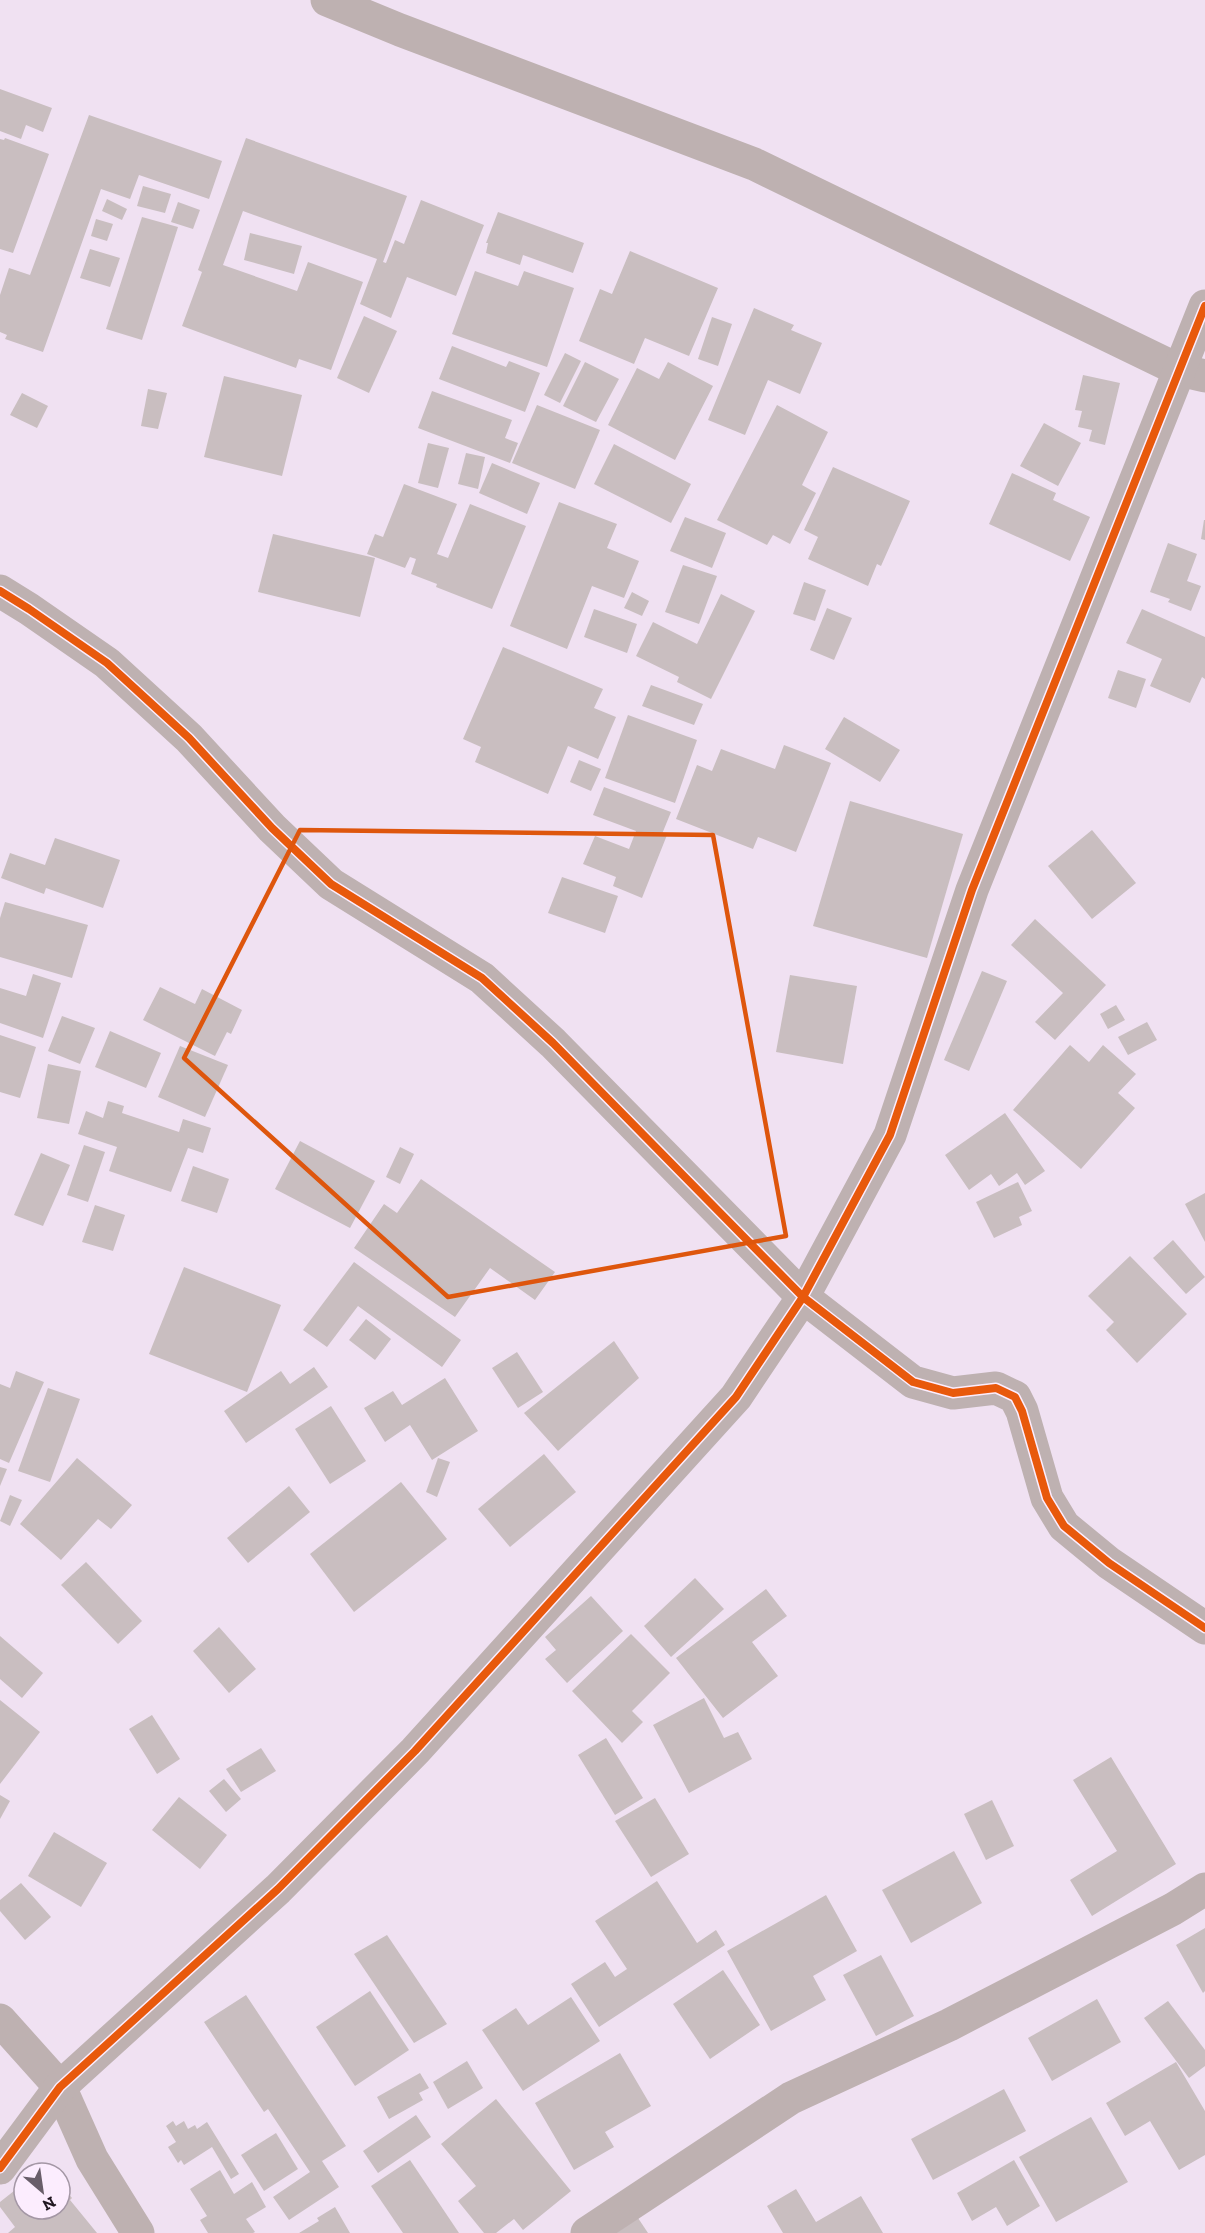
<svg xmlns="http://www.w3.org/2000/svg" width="1205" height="2233" viewBox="0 0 1205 2233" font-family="'Zilla Slab',serif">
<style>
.building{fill:#c9bec0}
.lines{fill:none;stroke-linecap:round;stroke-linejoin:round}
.minor{stroke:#beb1b1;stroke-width:33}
.cycleway-casing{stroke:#fcedfe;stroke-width:11}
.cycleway{stroke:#e8590c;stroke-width:8}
.marked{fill:none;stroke:#de560d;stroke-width:4.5;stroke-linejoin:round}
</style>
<rect width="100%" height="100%" fill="#f0e1f2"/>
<g class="building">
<path d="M0,89L52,108L43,132L26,125L21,139L0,131Z"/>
<path d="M89,115L222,161L209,199L139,175L130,199L101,189L43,352L5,339L7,335L0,332V295L9,268L30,275Z"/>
<path d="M5,138L49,154L13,253L0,249V139L4,140Z"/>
<path d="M246,138L407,196L383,262L386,263L395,240L404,244L421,200L484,225L456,296L407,277L391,318L360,304L377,259L243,211L223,265L297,291L308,262L363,282L331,370L299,359L296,368L182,326L202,272L198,270Z"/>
<path d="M143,186L171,194L165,213L137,206Z"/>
<path d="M107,199L127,209L122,220L102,211Z"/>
<path d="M178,202L200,210L193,229L171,222Z"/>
<path d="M498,212L584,243L573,273L523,255L520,265L486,253L488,243H486Z"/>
<path d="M142,217L178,227L142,340L106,329Z"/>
<path d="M96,219L113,224L107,241L91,236Z"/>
<path d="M250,233L302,246L294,274L244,260Z"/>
<path d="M90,249L120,258L110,287L80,278Z"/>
<path d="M630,251L718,288L689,356L645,338L634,364L579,341L600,289L612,294Z"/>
<path d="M475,271L518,286L524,271L574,288L547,367L452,334Z"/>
<path d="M754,308L794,325L791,330L822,343L800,394L768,380L745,435L708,420Z"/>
<path d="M364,316L397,331L369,393L337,378Z"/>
<path d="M712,317L732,324L718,366L698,359Z"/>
<path d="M452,346L506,367L509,361L540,373L525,412L439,379Z"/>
<path d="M565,353L581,361L560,403L544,395Z"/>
<path d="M585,362L619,379L596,422L563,406Z"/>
<path d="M668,362L713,386L675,460L608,425L637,368L659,379Z"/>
<path d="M1083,375L1120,383L1105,445L1089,441L1092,430L1078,427L1082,411L1075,410Z"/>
<path d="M224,376L302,395L282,476L204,457Z"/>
<path d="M148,389L167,393L158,429L141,426Z"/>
<path d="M432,391L512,420L505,438L518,443L510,463L418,428Z"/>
<path d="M22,393L48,406L37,428L10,415Z"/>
<path d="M537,405L600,430L575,489L512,463Z"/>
<path d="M777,405L828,432L802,485L816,493L790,544L773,535L767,545L717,520Z"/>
<path d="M1044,423L1081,443L1058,486L1020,466Z"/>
<path d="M428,443L449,448L438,488L418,483Z"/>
<path d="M614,444L691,484L671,523L594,484Z"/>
<path d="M466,453L485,457L478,489L458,484Z"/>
<path d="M492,463L540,483L527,514L479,493Z"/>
<path d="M833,467L910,501L881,566L877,564L868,586L808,559L818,537L804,530Z"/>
<path d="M1012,473L1056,493L1053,500L1090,517L1070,561L989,524Z"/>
<path d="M404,484L457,504L437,554L448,558L470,504L526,526L492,609L436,587L437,584L411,574L416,559L410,557L405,568L367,554L375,534L383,537Z"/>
<path d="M559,502L617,524L607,548L639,561L624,598L592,586L567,649L510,626Z"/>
<path d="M685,517L726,533L712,568L670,551Z"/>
<path d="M1204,520H1205V540L1201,539Z"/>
<path d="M273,534L375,558L360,617L258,592Z"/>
<path d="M1168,543L1197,554L1187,581L1201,586L1191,611L1168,602L1170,599L1150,592Z"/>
<path d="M683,565L717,576L699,624L665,612Z"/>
<path d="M804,582L826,590L815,621L793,614Z"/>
<path d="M632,592L649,601L642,616L624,608Z"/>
<path d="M721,594L755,611L711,699L677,682L679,677L636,656L653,622L697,644Z"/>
<path d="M827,608L852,618L834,660L810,650Z"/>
<path d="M594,609L637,624L627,653L584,637Z"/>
<path d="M1142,609L1205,637V679L1202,677L1190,703L1150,686L1162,659L1126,643Z"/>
<path d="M503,647L603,689L594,708L616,717L598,759L568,746L548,794L475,762L481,747L463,739Z"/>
<path d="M1118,670L1146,679L1136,708L1108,698Z"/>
<path d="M651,685L703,704L694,725L642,706Z"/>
<path d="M628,715L697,740L675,803L605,778Z"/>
<path d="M844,717L900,750L880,782L825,749Z"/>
<path d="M784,745L831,763L796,852L758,837L753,849L676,819L697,765L712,771L721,749L775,769Z"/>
<path d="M579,760L601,769L591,791L570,782Z"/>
<path d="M604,787L671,812L662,834L667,835L642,898L613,886L616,877L583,864L595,836L629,849L636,831L593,815Z"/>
<path d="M850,801L963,834L927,958L813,926Z"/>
<path d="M1092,830L1136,883L1092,919L1048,866Z"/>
<path d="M55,838L120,860L103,908L46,888L44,894L1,878L10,853L45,865Z"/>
<path d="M562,877L618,896L605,933L548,913Z"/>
<path d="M5,902L88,925L72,978L0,957V918Z"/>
<path d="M1035,919L1106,985L1055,1040L1035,1022L1063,993L1011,945Z"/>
<path d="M982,971L1007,981L969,1071L944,1060Z"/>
<path d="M33,974L61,983L43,1038L0,1023V988L26,996Z"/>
<path d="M790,975L857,986L843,1064L776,1052Z"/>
<path d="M160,987L195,1004L202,989L242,1010L231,1034L227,1032L215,1056L143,1020Z"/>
<path d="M1116,1005L1125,1020L1108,1029L1100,1014Z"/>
<path d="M62,1016L95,1028L80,1064L48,1051Z"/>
<path d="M1147,1022L1157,1040L1128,1055L1118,1037Z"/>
<path d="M110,1031L161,1053L146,1088L95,1067Z"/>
<path d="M0,1035L36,1047L20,1098L0,1092Z"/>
<path d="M1070,1045L1089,1062L1103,1045L1136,1074L1118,1093L1135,1108L1081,1169L1013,1110Z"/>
<path d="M180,1046L228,1065L205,1117L158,1097Z"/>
<path d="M48,1064L81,1071L69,1124L37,1118Z"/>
<path d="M108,1101L124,1106L122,1113L179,1132L183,1119L211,1128L203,1153L188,1148L171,1192L109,1171L117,1147L78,1134L86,1111L103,1118Z"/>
<path d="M1005,1113L1045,1171L1025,1185L1017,1173L999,1186L991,1174L969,1190L945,1155Z"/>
<path d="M300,1141L375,1181L350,1228L275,1189Z"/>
<path d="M84,1145L105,1152L88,1202L67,1195Z"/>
<path d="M400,1147L414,1154L400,1184L386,1177Z"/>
<path d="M41,1153L70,1165L43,1226L14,1215Z"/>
<path d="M193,1166L229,1179L217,1213L181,1201Z"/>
<path d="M421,1179L555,1272L535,1300L490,1268L455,1317L354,1248L384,1204L397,1213Z"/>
<path d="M1018,1182L1032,1211L1019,1217L1022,1225L994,1238L976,1202Z"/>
<path d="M1205,1193V1242L1185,1204Z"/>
<path d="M95,1205L125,1215L113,1251L82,1242Z"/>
<path d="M1173,1240L1205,1277L1186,1294L1153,1258Z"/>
<path d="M1130,1256L1187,1314L1137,1363L1106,1330L1114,1322L1088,1296Z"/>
<path d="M354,1262L461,1340L442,1367L358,1306L327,1347L303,1330Z"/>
<path d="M184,1267L281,1305L247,1392L149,1354Z"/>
<path d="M366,1319L391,1339L375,1360L349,1340Z"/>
<path d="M614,1341L639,1378L558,1451L524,1413Z"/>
<path d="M517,1352L543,1392L518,1408L492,1368Z"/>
<path d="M314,1367L328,1387L246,1443L224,1411L281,1371L290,1384Z"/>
<path d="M16,1371L44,1382L9,1463L0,1459V1384L10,1388Z"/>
<path d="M445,1378L478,1431L432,1460L410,1425L385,1442L364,1408L393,1391L402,1405Z"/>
<path d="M48,1388L80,1399L50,1482L18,1471Z"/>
<path d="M331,1406L366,1461L330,1484L295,1429Z"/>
<path d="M544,1454L576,1492L510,1547L478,1509Z"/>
<path d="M77,1458L132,1505L111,1529L98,1519L61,1560L20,1524Z"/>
<path d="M438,1458L450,1462L437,1497L426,1492Z"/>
<path d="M0,1467L7,1469L0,1486Z"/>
<path d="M401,1482L447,1539L354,1612L310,1554Z"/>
<path d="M289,1486L310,1512L248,1563L227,1538Z"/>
<path d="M10,1495L22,1500L10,1526L0,1521Z"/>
<path d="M86,1562L142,1621L118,1644L61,1585Z"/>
<path d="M695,1578L724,1609L671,1657L644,1626Z"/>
<path d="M766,1589L787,1616L752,1642L778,1676L723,1718L676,1658Z"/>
<path d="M591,1596L623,1631L567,1683L545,1659L556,1650L545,1637Z"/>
<path d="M219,1627L256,1669L229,1693L193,1651Z"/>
<path d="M631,1634L670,1673L632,1711L643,1722L622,1743L572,1691Z"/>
<path d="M0,1636L43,1673L22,1698L0,1679Z"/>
<path d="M704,1698L724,1738L738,1732L752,1759L689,1793L653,1725Z"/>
<path d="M0,1700L40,1732L0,1784Z"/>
<path d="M152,1715L180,1759L157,1774L129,1729Z"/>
<path d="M606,1738L643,1798L615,1815L578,1755Z"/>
<path d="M261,1748L276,1771L241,1792L226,1769Z"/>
<path d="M1111,1757L1176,1864L1092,1916L1070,1880L1117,1851L1073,1780Z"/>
<path d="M224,1779L241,1799L226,1812L209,1791Z"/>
<path d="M0,1795L10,1801L0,1819Z"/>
<path d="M179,1797L227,1835L200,1869L152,1830Z"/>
<path d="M655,1798L689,1854L651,1877L615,1821Z"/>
<path d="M992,1800L1014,1846L986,1860L964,1814Z"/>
<path d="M54,1832L107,1863L81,1907L28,1876Z"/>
<path d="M954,1851L982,1903L911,1943L882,1890Z"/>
<path d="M657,1881L697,1943L716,1930L725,1945L599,2027L571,1984L605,1962L615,1977L627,1969L595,1921Z"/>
<path d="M21,1883L51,1917L25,1940L0,1911V1900Z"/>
<path d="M826,1895L857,1951L813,1976L826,2000L771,2031L727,1951Z"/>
<path d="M1205,1928V1991L1203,1993L1176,1945Z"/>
<path d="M387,1935L447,2024L414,2043L354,1954Z"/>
<path d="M881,1955L914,2016L876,2036L843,1975Z"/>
<path d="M723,1970L760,2025L710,2059L673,2004Z"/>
<path d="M370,1991L409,2050L355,2086L316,2027Z"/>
<path d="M246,1995L346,2146L322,2161L339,2187L289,2220L273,2197L310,2172L268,2109L264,2112L204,2022Z"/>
<path d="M571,1997L600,2041L523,2091L482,2030L516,2008L528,2025Z"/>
<path d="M1097,1999L1121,2042L1052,2081L1028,2038Z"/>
<path d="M1168,2001L1205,2050V2066L1189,2078L1144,2018Z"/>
<path d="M620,2053L651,2106L605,2132L614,2147L574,2170L535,2103Z"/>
<path d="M467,2061L483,2088L448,2109L433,2082Z"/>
<path d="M1176,2062L1205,2111V2155L1179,2170L1150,2121L1125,2136L1106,2103Z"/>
<path d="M420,2073L429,2088L419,2093L423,2100L389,2119L377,2097Z"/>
<path d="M1004,2089L1026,2131L933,2180L911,2139Z"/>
<path d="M496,2099L571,2191L523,2230L514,2219L496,2233H484L458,2201L476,2186L441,2144Z"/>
<path d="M416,2115L431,2137L378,2173L363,2151Z"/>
<path d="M1091,2117L1128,2182L1056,2222L1019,2157Z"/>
<path d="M173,2121L176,2126L184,2121L188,2129L195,2125L197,2129L207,2122L239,2174L231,2179L212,2147L184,2165L181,2160L178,2163L168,2147L176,2142L166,2126Z"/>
<path d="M276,2133L298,2169L264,2191L241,2155Z"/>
<path d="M410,2160L459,2233H403L371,2186Z"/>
<path d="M1014,2160L1040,2206L1007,2226L996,2207L972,2221L957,2193Z"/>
<path d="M46,2166L51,2173H37Z"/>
<path d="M220,2170L234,2194L252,2182L266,2207L246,2219L255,2232L253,2233H208L200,2220L207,2216L190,2189Z"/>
<path d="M24,2183V2209H60V2184L72,2198L70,2200L97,2233H8L15,2227L0,2207V2202Z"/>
<path d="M796,2189L816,2222L861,2196L883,2233H783L767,2206Z"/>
<path d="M335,2207L350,2233H299L319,2221L317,2218Z"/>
<path d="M638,2218L648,2233H616Z"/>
</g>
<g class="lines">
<g class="minor">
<path d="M327,0L400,30L754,164L1179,370L1205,376"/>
<path d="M0,591L29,609L107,663L189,738L272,828L331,884L482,978L553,1043L803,1297L913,1382L953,1393L996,1388L1015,1397L1022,1411L1047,1498L1064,1526L1109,1563L1205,1628"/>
<path d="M0,2020L60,2087L92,2159L138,2233"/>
<path d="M0,2168L60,2087L278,1889L415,1751L736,1397L803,1297L890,1135L972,890L1205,306"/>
<path d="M587,2233L791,2098L949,2025L1173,1909L1205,1889"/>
</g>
<g class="cycleway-casing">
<g id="cycleway">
<path d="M0,591L29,609L107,663L189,738L272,828L331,884L482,978L553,1043L803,1297L913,1382L953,1393L996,1388L1015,1397L1022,1411L1047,1498L1064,1526L1109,1563L1205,1628"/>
<path d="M0,2168L60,2087L278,1889L415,1751L736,1397L803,1297L890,1135L972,890L1205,306"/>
</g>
</g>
<use href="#cycleway" class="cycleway"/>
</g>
<path class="marked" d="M300,830L713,835L786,1236L448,1297L184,1058Z"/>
<g transform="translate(42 2191) rotate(151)"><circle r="28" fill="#fcedfe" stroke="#a497a5" stroke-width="1.5"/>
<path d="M0-4.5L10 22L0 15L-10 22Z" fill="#695e6a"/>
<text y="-9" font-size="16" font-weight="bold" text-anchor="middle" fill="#201720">N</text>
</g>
</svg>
